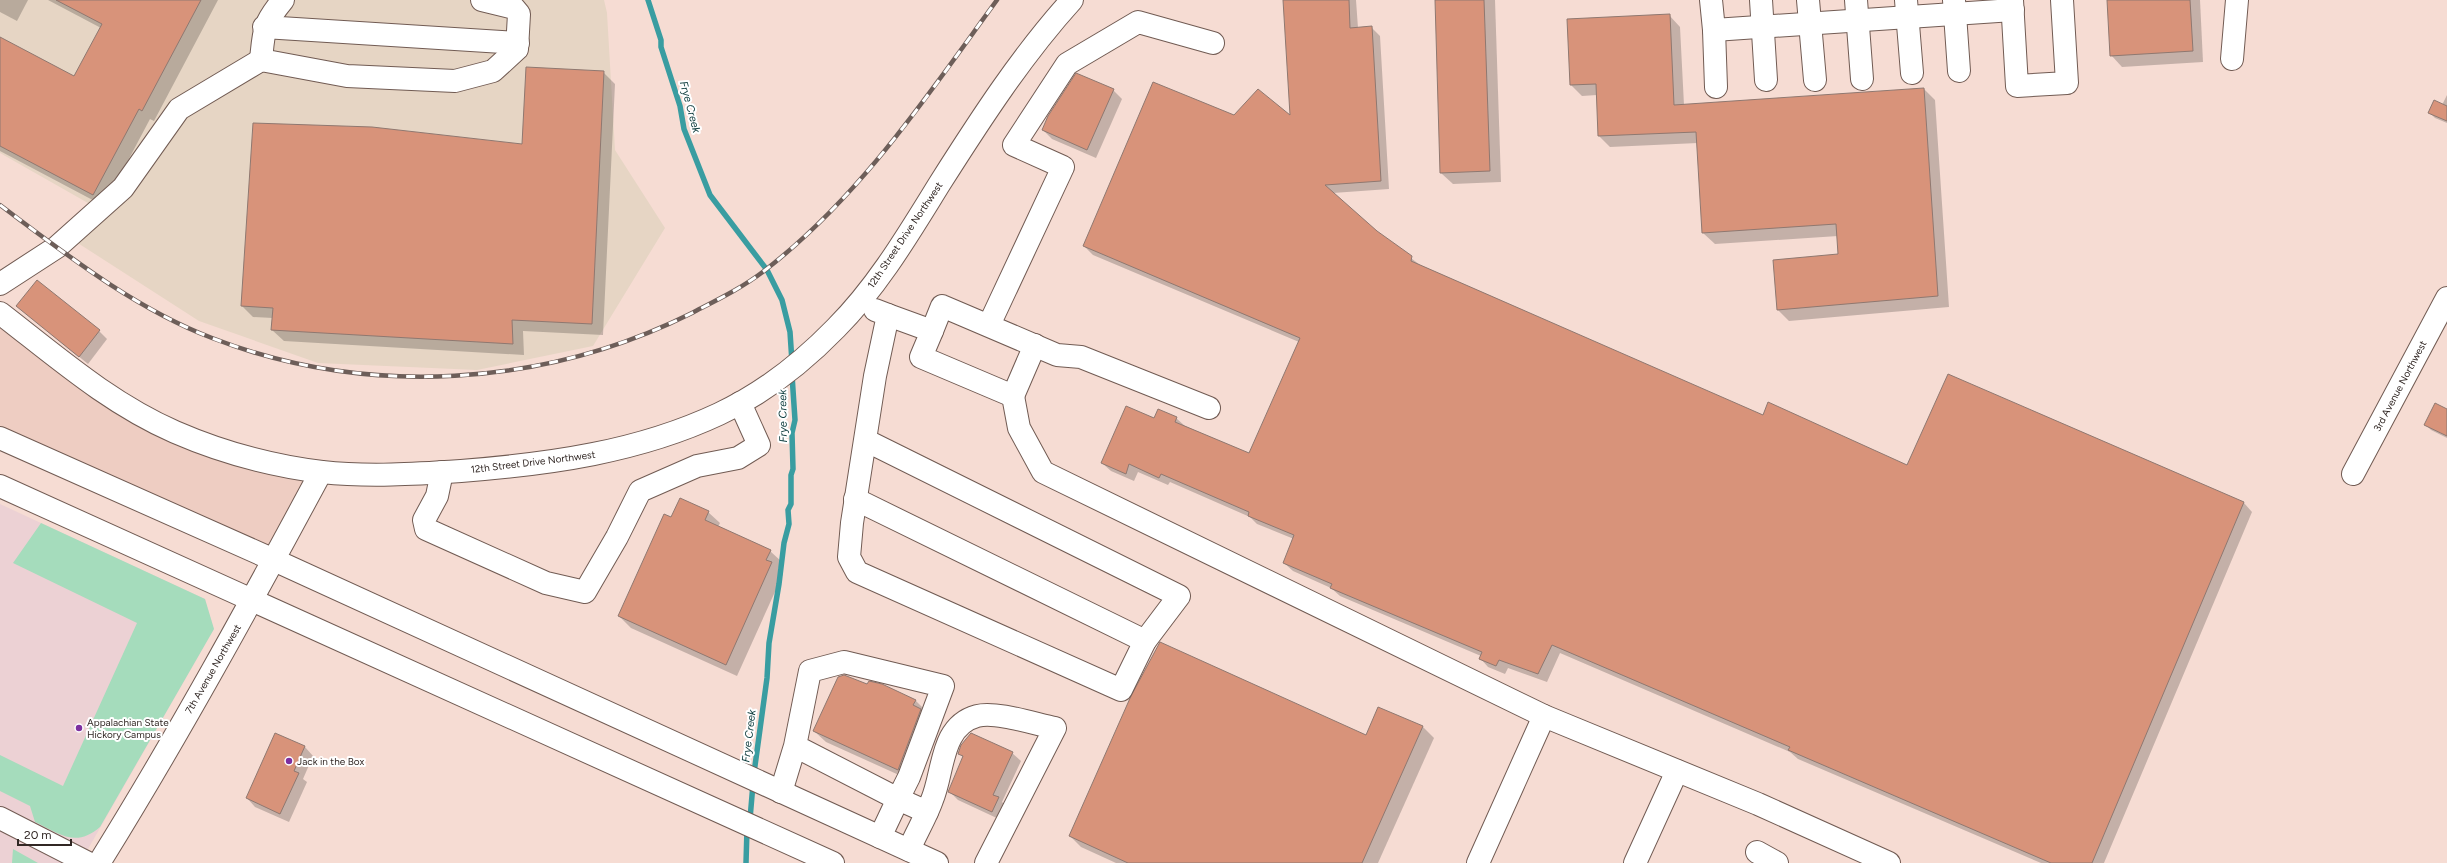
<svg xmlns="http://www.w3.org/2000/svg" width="2447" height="863" viewBox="0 0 2447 863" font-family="Figtree,sans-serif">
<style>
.built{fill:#eecdc2}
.industrial{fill:#e6d5c4}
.education{fill:#ecd1d4}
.green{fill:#a5dcbc}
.shadow{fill:#0003}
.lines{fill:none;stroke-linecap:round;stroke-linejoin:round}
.stream{stroke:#399da1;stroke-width:5.5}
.building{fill:#d8937a;stroke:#8f7870}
.minor-casing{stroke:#715b53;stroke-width:24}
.highway-casing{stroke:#715b53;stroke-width:24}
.minor{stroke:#fff;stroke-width:22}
.highway{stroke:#fff;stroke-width:22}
.rail-casing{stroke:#6d5e59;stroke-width:4.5}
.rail{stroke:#fff;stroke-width:3;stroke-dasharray:9;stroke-linecap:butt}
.poi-dot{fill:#7d2fa0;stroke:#fff;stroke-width:1.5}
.labels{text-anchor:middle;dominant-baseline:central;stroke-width:4;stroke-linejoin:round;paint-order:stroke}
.street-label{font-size:10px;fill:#312724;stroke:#fff}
.poi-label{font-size:10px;fill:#312724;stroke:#fff;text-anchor:start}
.water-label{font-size:11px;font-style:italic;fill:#0c3b3c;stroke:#fff}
</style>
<rect width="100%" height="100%" fill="#f6dcd3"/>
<path class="built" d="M0,313L146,418L321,472L274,560L0,438Z"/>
<path class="industrial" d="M0,0H604L607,13L615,150L665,228L593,346L477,370L318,363L199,321L70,238L88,203L0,153Z"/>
<path class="education" d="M0,504L205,599L214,629L80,863H0Z"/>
<g class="green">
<path d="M41,523L205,599L214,629L100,827C76,848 60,834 35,822L30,806L0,791V755L63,786L137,623L13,563Z"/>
<path d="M13,849L38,863H12Z"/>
</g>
<g class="shadow">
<path d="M0,0H28L17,21L0,12Z"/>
<path d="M48,0H218L154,121L150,119L104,206L0,151V38L75,77L101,28Z"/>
<path d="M1284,0H1356L1358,28L1371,27L1380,36L1389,189L1333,193L1377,232L1420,265L1763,416L1907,466L1948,375L2244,503L2252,512L2104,863H2041L1798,759L1790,752L1560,653L1547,682L1508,668L1505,674L1488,667L1480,658L1481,656L1340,596L1331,588L1293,571L1284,563L1294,539L1257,524L1250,517L1170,482L1168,485L1138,472L1134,481L1111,471L1102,463L1155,419L1176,418L1185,426L1250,454L1299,342L1093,255L1084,246L1235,116L1291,117Z"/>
<path d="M1436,0H1495L1501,182L1453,184L1441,173Z"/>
<path d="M2108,0H2200L2203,62L2122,67L2111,55Z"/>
<path d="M1669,15L1680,27L1684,105L1924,89L1935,100L1949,307L1789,321L1777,309L1839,255L1838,236L1715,244L1703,233L1698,143L1610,147L1599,136L1597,95L1582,96L1571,85Z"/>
<path d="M603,72L615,84L603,335L523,331L524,355L284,341L272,330L273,318L253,317L242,306L523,145Z"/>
<path d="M1113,90L1122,99L1096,158L1052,139L1043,130Z"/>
<path d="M2447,95V123L2435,118L2429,112L2442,105Z"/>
<path d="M17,306L99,331L107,339L88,364Z"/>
<path d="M2447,410V438L2431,430L2426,425Z"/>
<path d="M708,512L720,523L718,527L770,551L782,562L778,569L783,574L737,676L631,628L619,616L672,519Z"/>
<path d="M868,685L915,700L927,712L910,780L826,742L814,731Z"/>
<path d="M1423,727L1434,738L1378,863H1116L1081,847L1070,836L1366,737Z"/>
<path d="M276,734L305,747L313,756L303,779L307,782L289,822L255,807L247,798Z"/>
<path d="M959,753H1012L1021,761L1002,802L1007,807L1001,820L958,800L949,791L964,758Z"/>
</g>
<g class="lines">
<g class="stream">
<path d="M648,0L661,40V47L680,106L684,129L710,195L767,270L782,300L790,332L792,362"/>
<path d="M754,773L767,678L769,643L779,584L784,543L789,524L788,510L791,504V475L793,469L792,433L795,420L792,375"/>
<path d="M750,819L753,784"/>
<path d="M746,863L747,829"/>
</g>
</g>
<g class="building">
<path d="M56,0H201L142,111L139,109L93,195L0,146V37L74,76L102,24Z"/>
<path d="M1283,0H1349L1350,28L1372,26L1381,181L1325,185L1377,231L1412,256L1411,261L1763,415L1768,402L1907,465L1948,374L2244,502L2092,863H2051L1788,750L1790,747L1552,645L1538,674L1499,660L1496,666L1479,659L1482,652L1330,588L1332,584L1283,563L1294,535L1248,516L1249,512L1161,474L1159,478L1129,464L1126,474L1101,463L1126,406L1154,418L1158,409L1177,417L1175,422L1249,453L1300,338L1083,246L1153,82L1234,115L1258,89L1290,115Z"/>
<path d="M1435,0H1484L1490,171L1440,173Z"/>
<path d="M2107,0H2190L2193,51L2110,56Z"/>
<path d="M1670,14L1674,105L1924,88L1938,296L1777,310L1773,260L1838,254L1836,224L1702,233L1696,132L1598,136L1596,84L1570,85L1567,19Z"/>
<path d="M526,67L604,71L592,324L512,320L513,344L271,330L273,308L241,306L253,123L372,127L522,144Z"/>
<path d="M1076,73L1114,89L1087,150L1042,130L1048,116Z"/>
<path d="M2434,100L2447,106V121L2428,113Z"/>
<path d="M37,280L100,330L79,357L16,306Z"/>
<path d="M2435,403L2447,409V436L2424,425Z"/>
<path d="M680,498L709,511L705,520L771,550L766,560L772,562L726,665L618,616L664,514L671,517Z"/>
<path d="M1160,642L1366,735L1378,707L1423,726L1362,863H1128L1069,836L1131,696Z"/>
<path d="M844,675L867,684L869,681L882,684L916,700L913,705L921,709L898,770L813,731L838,677Z"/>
<path d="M275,733L305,746L294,771L299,773L280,814L246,798Z"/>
<path d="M971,733L1013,752L993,795L999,797L992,812L948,792L963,756L958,754L961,745Z"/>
</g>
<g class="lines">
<g class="minor-casing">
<g id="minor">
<path d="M1711,0L1714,30L2013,10"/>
<path d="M1761,0L1766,80"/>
<path d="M1808,0L1815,80"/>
<path d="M1856,0L1862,79"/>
<path d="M1906,0L1912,73"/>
<path d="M1954,0L1959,71"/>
<path d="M2012,0L2017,86L2067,83L2062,0"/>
<path d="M264,27L518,43"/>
<path d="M1714,30L1716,87"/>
<path d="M2232,59L2237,0"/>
<path d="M261,60C264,30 263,24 283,0"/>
<path d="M0,284L57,247L123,188L179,109L261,60L347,76L455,81L493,71L517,49L519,14L514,8L482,0"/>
<path d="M0,313C57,357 109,403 175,432C221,452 273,466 322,472C368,477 415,474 461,471C550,464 638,452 719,414C764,393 802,363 836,328C878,286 909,233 940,183C980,120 1022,55 1072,0"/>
<path d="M888,315L932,331L921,357L1013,396L1019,428L1043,472L1544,716L1758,804L1889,863"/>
<path d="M989,325L1063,167L1014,145L1067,64L1138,22L1213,43"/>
<path d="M932,331L942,306L1057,355L1081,357L1209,408"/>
<path d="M1013,396L1035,345"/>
<path d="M865,440L1179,596L1145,641L1121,690L857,572L849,557L852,523L875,376L888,315L875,310"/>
<path d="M442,472L437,496L424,520L426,529L546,583L585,592L617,537L640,491L697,466L738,458L759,445L740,403"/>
<path d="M2353,474L2447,298"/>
<path d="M855,499L1145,641"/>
<path d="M781,792L795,746L810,671L844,662L943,686L909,777L898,799L795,746"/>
<path d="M0,818L88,863"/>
<path d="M880,837L898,799L927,812"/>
<path d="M909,850C916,833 926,817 932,800C944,772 940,726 977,716C996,711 1035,724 1055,728L986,863"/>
<path d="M1757,852L1777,863"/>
<path d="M99,863C178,736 250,604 321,472"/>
<path d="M1478,863L1544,716"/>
<path d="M1635,863L1677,771"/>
</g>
</g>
<g class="highway-casing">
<g id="highway">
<path d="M0,438L274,560L937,863"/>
<path d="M0,486L833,863"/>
</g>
</g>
<use href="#minor" class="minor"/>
<use href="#highway" class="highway"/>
<g class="rail-casing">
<path id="rail" d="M0,205C67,255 134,308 212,338C367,398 544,387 692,313C717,300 742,288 764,271C860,197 927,96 997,0"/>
</g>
<use href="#rail" class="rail"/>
</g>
<g class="poi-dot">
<circle cx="79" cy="728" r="4"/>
<circle cx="289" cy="761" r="4"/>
</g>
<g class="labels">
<g class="street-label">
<text transform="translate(905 235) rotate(-56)">12th Street Drive Northwest</text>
<text transform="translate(2400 386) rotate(-62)">3rd Avenue Northwest</text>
<text transform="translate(533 462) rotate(-7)">12th Street Drive Northwest</text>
<text transform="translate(213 669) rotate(-60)">7th Avenue Northwest</text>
</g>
<g class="poi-label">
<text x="87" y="722">Appalachian State<tspan x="87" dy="12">Hickory Campus</tspan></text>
<text x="297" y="761">Jack in the Box</text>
</g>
<g class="water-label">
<text transform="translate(690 107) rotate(75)">Frye Creek</text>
<text transform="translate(783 416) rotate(-91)">Frye Creek</text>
<text transform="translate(749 736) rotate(-83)">Frye Creek</text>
</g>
</g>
<path d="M18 839v6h53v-6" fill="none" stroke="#312724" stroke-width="2"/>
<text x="24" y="839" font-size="12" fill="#312724" stroke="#ffffff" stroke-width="3" paint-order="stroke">20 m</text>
</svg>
